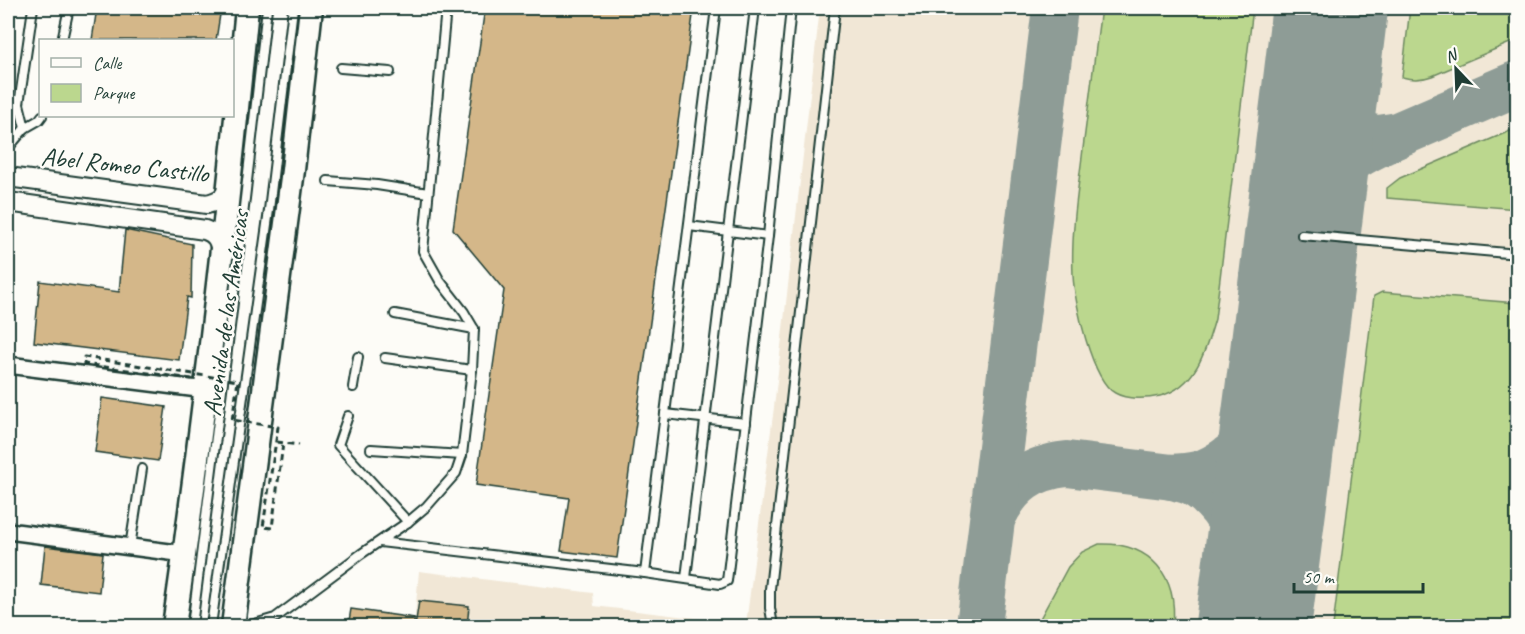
<svg xmlns="http://www.w3.org/2000/svg" width="1525" height="634" viewBox="0 0 1525 634" font-family="Caveat,sans-serif">
<style>
.built{fill:#f1e7d6}
.green{fill:#bbd78e;stroke:#6d8a61;stroke-width:1.5}
.lines{fill:none;stroke-linecap:round;stroke-linejoin:round}
.taxiway{stroke:#8e9c96;stroke-width:46}
.runway{stroke:#8e9c96;stroke-width:116}
.building{fill:#d4b789;stroke:#1f3d34;stroke-width:1.5}
.service-casing{stroke:#1f3d34;stroke-width:12}
.minor-casing{stroke:#1f3d34;stroke-width:20}
.tertiary-casing{stroke:#1f3d34;stroke-width:22}
.primary-casing{stroke:#1f3d34;stroke-width:27}
.path{stroke:#1f3d34;stroke-width:3;stroke-dasharray:6 4.5;stroke-linecap:butt}
.service{stroke:#fdfcf7;stroke-width:8}
.minor{stroke:#fdfcf7;stroke-width:15}
.tertiary{stroke:#fdfcf7;stroke-width:18}
.primary{stroke:#fdfcf7;stroke-width:22}
.path-bridge{stroke:#1f3d34;stroke-width:3;stroke-dasharray:6 4.5;stroke-linecap:butt}
.labels{text-anchor:middle;dominant-baseline:central;stroke-width:5;stroke-linejoin:round;paint-order:stroke}
.street-label{font-size:26px;fill:#1f3d34;stroke:#fdfcf7}
</style>
<rect width="100%" height="100%" fill="#fdfcf7"/>
<filter id="ink" filterUnits="userSpaceOnUse"><feTurbulence type="fractalNoise" baseFrequency=".0167" numOctaves="2"/><feDisplacementMap in="SourceGraphic" scale="12" xChannelSelector="R" yChannelSelector="G"/><feConvolveMatrix kernelMatrix="1 2 1 2 8 2 1 2 1" color-interpolation-filters="sRGB"/></filter>
<g filter="url(#ink)">
<path class="built" d="M820,8H1517V626H414L419,571L593,593L594,606L746,624L774,407Z"/>
<g class="green">
<path d="M1101,8H1253L1215,319C1206,350 1196,387 1160,396C1147,399 1127,400 1115,393C1092,381 1074,301 1073,275C1071,236 1077,196 1082,157C1088,107 1095,57 1101,8Z"/>
<path d="M1410,8H1517V40L1432,76C1421,80 1413,80 1402,77Z"/>
<path d="M1517,128V209L1387,198V188L1400,178Z"/>
<path d="M1382,292L1517,303V626H1333L1374,296Z"/>
<path d="M1099,544C1151,542 1178,576 1173,626H1036L1068,567L1082,552Z"/>
</g>
<g class="lines">
<g class="taxiway">
<path d="M1322,72C1324,96 1331,118 1354,131C1361,134 1369,137 1377,138C1383,138 1389,136 1395,136L1518,83"/>
<path d="M1302,235C1314,177 1345,159 1395,136"/>
<path d="M1172,477C1178,478 1184,480 1190,482C1202,487 1213,498 1222,509C1248,544 1251,566 1255,609"/>
<path d="M994,515C1010,483 1031,468 1067,464L1172,477C1182,476 1194,476 1204,472C1233,460 1256,437 1269,409C1277,394 1282,378 1287,361"/>
<path d="M979,626L1055,8"/>
</g>
<path class="runway" d="M1253,626L1287,361L1330,8"/>
</g>
<g class="building">
<path d="M97,8H221L216,40H92Z"/>
<path d="M485,8H694L617,558L561,551L569,498L476,485L504,290L453,229Z"/>
<path d="M125,230L192,244L191,298L187,297L179,360L34,342L40,281L119,292Z"/>
<path d="M102,398L166,407L158,461L95,452Z"/>
<path d="M45,546L103,553L99,592L41,585Z"/>
<path d="M419,601L469,606L467,627H415Z"/>
<path d="M351,609L414,618V627H348Z"/>
</g>
<g class="lines">
<g class="service-casing">
<g id="service">
<path d="M716,8L645,573L720,584L727,581L768,236L791,8"/>
<path d="M62,40L69,8"/>
<path d="M341,68L390,72"/>
<path d="M25,128L19,104L33,8"/>
<path d="M8,148L25,128L39,120L42,116"/>
<path d="M328,181L377,185L428,193"/>
<path d="M689,226L768,236"/>
<path d="M1302,235L1518,254"/>
<path d="M395,314L474,329"/>
<path d="M385,358L472,370"/>
<path d="M353,387L358,357"/>
<path d="M665,414L746,423"/>
<path d="M348,416L338,445L408,522"/>
<path d="M371,449L462,455"/>
<path d="M380,542L645,573"/>
<path d="M130,547L142,469"/>
<path d="M686,578L755,8"/>
<path d="M192,626L232,311L267,8"/>
<path d="M211,626L269,210L293,8"/>
<path d="M248,626L275,618L361,554L408,522L427,506L456,473L462,455L472,370L474,329L464,312L440,281L423,251L446,8"/>
<path d="M773,626L770,608V589L835,8"/>
</g>
</g>
<g class="minor-casing">
<g id="minor">
<path d="M8,365L206,390"/>
<path d="M8,531L185,554"/>
</g>
</g>
<g class="tertiary-casing">
<g id="tertiary">
<path d="M8,177L207,204C219,201 224,198 230,188"/>
<path d="M8,202L205,230C217,234 219,241 222,254"/>
</g>
</g>
<g class="primary-casing">
<g id="primary">
<path d="M174,626C204,421 227,214 247,8"/>
<path d="M233,626L293,170L311,8"/>
</g>
</g>
<g class="path">
<path d="M277,442L299,445"/>
<path d="M282,451L283,443"/>
</g>
<use href="#service" class="service"/>
<use href="#minor" class="minor"/>
<use href="#tertiary" class="tertiary"/>
<use href="#primary" class="primary"/>
<path class="path-bridge" d="M192,379L84,364V357L238,381L232,420L278,427L263,527L272,528L282,451"/>
</g>
</g>
<g class="labels">
<g class="street-label">
<text transform="translate(125 165) rotate(6)">Abel Romeo Castillo</text>
<text transform="translate(226 313) rotate(-82)">Avenida de las Américas</text>
</g>
</g>
<rect width="1525" height="634" fill="none" stroke="#fdfcf7" stroke-width="30"/>
<rect x="15" y="15" width="1495" height="604" fill="none" stroke="#1f3d34" stroke-width="2" filter="url(#ink)"/>
<rect x="39" y="39" width="195" height="78" fill="#fdfcf7" stroke="#a4b0a9" stroke-width="1.5"/>
<rect x="51" y="58" width="30" height="9" fill="#fdfcf7" stroke="#a4b0a9" stroke-width="1.5"/>
<text x="93" y="69" font-size="18" fill="#1f3d34">Calle</text>
<rect x="51" y="84" width="30" height="18" fill="#bbd78e" stroke="#a4b0a9" stroke-width="1.5"/>
<text x="93" y="99" font-size="18" fill="#1f3d34">Parque</text>
<g transform="translate(1456 69) rotate(337)" stroke="#fdfcf7" stroke-width="4.5" paint-order="stroke">
<path d="M0-4.5L10 22L0 15L-10 22Z" fill="#1f3d34"/>
<text y="-9" font-size="16" font-weight="bold" text-anchor="middle" fill="#1f3d34">N</text>
</g>
<path d="M1294 583v9h129v-9" fill="none" stroke="#1f3d34" stroke-width="3"/>
<text x="1303" y="583" font-size="18" fill="#1f3d34" stroke="#fdfcf7" stroke-width="4.5" paint-order="stroke">50 m</text>
</svg>
